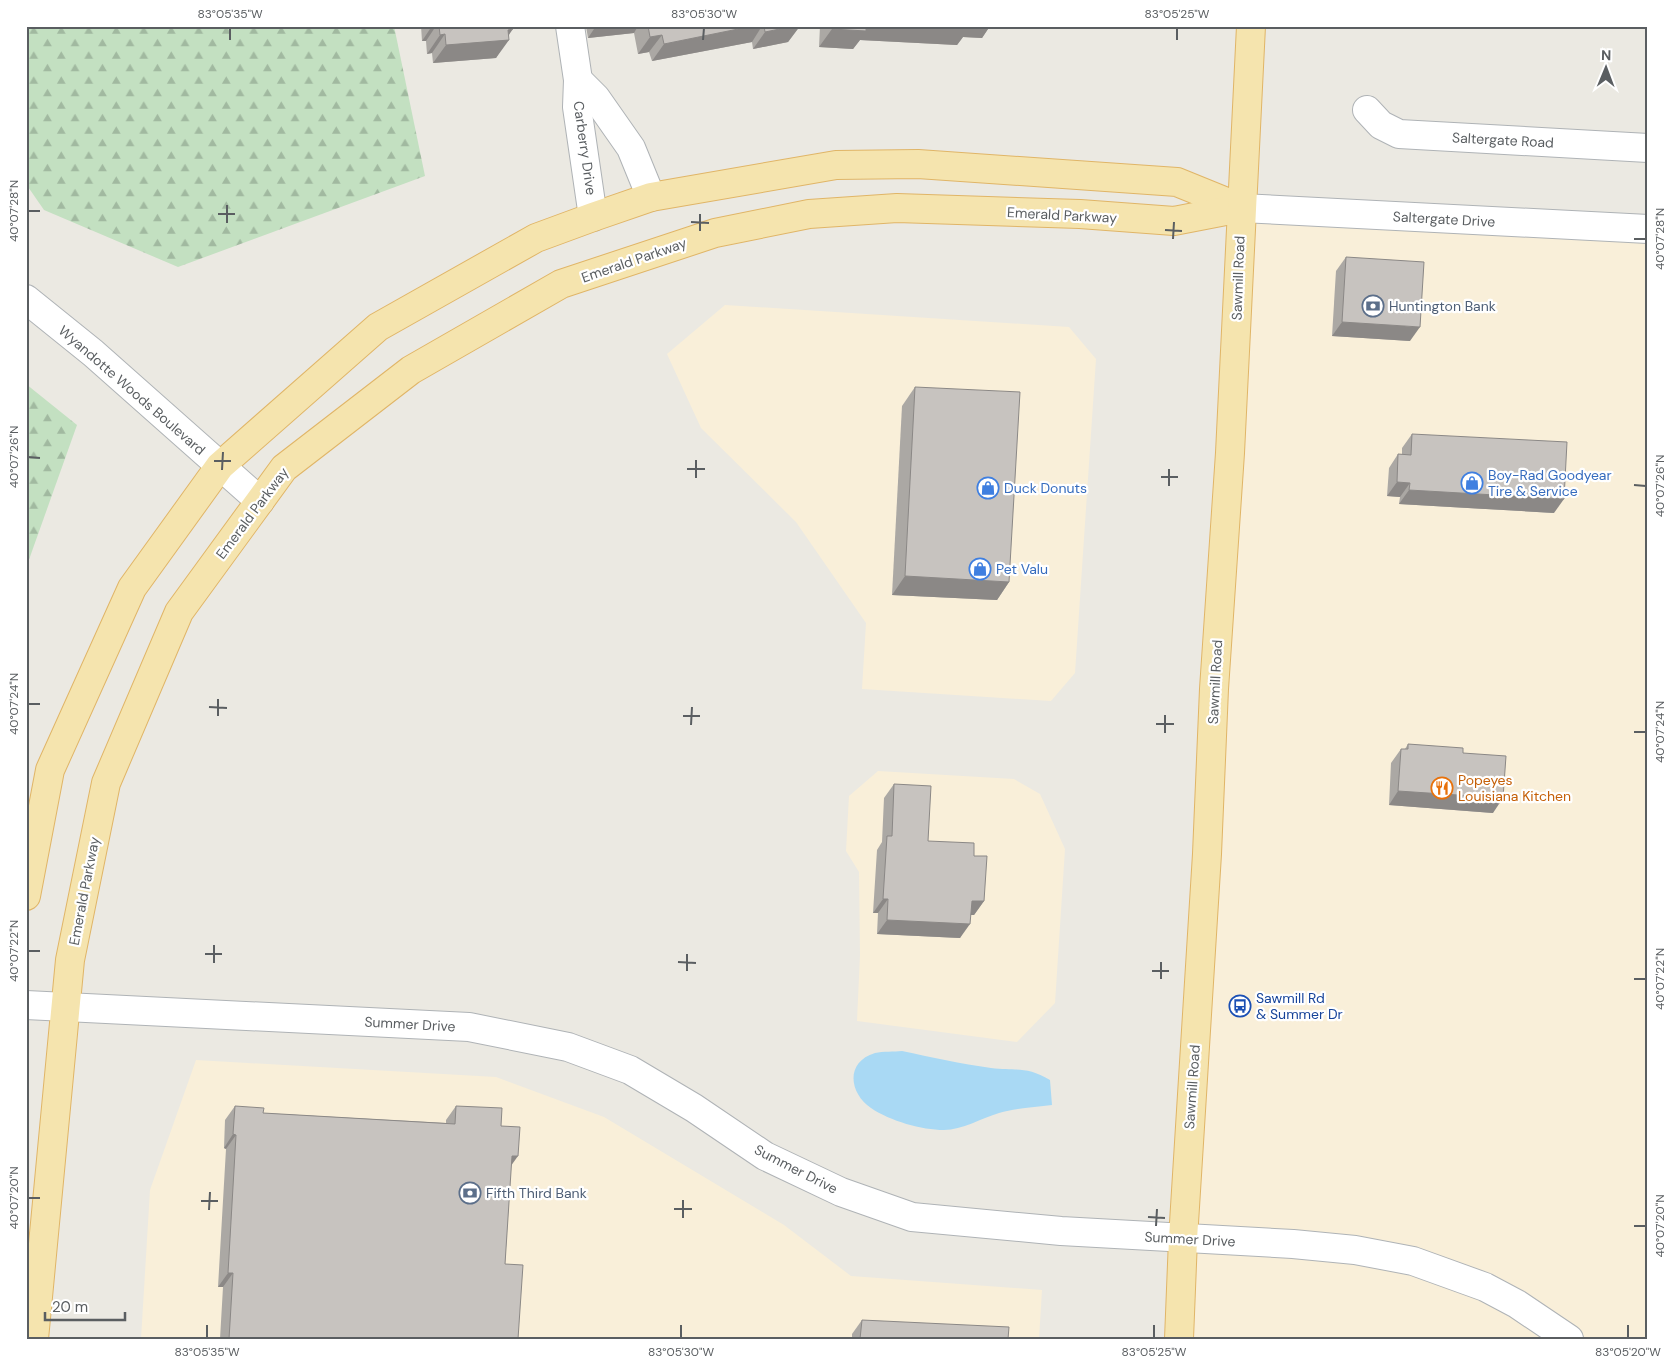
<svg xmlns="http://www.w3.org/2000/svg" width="1674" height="1365" viewBox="0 0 1674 1365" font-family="'DM Sans',sans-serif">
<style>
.commercial{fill:#f9efd9}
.forest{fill:url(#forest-firs)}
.water{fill:#a9d9f4}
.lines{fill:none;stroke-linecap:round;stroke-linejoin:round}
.minor-casing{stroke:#afb3b6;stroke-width:30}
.major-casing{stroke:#e0b567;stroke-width:30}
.minor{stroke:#fff;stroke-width:28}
.major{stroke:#f5e4ae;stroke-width:28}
.wall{fill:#aba8a4}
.shaded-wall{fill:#8b8886}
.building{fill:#c7c3bf;stroke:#8b8886}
.ticks{fill:none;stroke:#5a5e61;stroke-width:2}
.labels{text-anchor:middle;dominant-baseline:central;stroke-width:4.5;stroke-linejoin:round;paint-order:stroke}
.street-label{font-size:14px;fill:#5a5e61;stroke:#fff}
.service-label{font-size:14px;fill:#4e5e75;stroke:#fff;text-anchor:start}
.shop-label{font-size:14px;fill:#366cbe;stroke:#fff;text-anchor:start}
.food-label{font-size:14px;fill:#c56008;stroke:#fff;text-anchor:start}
.transit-label{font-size:14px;fill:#164399;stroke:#fff;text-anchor:start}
.neatline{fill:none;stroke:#5a5e61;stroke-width:2}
.ticks-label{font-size:12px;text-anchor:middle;fill:#5a5e61}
</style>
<defs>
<pattern id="forest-firs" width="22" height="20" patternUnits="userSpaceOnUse" patternTransform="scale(1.25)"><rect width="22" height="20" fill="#c3e0c1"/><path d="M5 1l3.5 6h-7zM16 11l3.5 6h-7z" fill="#a1b9a0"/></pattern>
</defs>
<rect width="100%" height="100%" fill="#ebe9e2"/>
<g class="commercial">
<path d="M1241,208L1648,229V1339H1179Z"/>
<path d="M725,305L1069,327L1096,359L1075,673L1051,701L862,689L866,623L796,522L701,428L667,354Z"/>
<path d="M878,771L1014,779L1040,794L1065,849L1055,1003L1017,1042L857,1021L860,955L859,872L846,851L849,796Z"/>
<path d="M196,1060L496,1077L604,1117L784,1225L851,1276L1042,1290L1039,1339H141L150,1190Z"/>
</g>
<g class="forest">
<path d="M26,26H394L425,176L178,267L44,210L26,184Z"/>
<path d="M26,384L77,425L26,568Z"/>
</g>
<path class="water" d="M902,1051C931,1057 961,1064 991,1068C1016,1071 1027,1066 1050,1080L1052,1105C1035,1107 1016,1108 999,1113C982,1118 962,1130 944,1130C922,1130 890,1121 871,1108C849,1093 845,1062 875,1053C883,1051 894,1052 902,1051Z"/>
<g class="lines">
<g class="minor-casing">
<g id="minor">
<path d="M570,26L578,80L577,107L593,217"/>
<path d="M578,80L596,98L631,148L651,197"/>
<path d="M1367,110L1381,125L1399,134L1648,148"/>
<path d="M1241,208L1648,229"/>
<path d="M26,299L93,353L260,501"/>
<path d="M26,1005L469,1027L568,1047L630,1070L694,1108L765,1156L841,1192L912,1217L1061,1231L1293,1244L1355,1250L1413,1261L1485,1287L1517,1304L1569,1339"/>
</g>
</g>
<g class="major-casing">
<g id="major">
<path d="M26,896L50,770L132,588L220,466L378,327L536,238L593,217L651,197L836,165L918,164L1177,182L1241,208"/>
<path d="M34,1339L70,960L106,783L179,612L284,468L411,370L561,284L715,233L809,214L897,208L1080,214L1174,221L1241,208"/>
<path d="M1179,1339L1183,1239L1207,854L1214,689L1230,453L1251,26"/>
</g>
</g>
<use href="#minor" class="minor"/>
<use href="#major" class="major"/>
</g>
<g class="wall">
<path d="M421,26H513L509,35L496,58L433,63L432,53L427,54L426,41H422Z"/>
<path d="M586,26H800L788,42L753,49L752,42L652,61L649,52L638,54L634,33L588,38Z"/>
<path d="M820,26H990L982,38L963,37L957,45L860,40L853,49L819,47Z"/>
<path d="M1346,257L1410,341L1332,336L1336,271Z"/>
<path d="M915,387L1009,582L997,600L892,595L902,406Z"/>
<path d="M1412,434L1554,513L1399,504L1400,497L1387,496L1389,468L1398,454H1402V448Z"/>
<path d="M1408,744L1463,753L1493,813L1389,805L1391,763L1401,749H1405Z"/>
<path d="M894,784L928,841L974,856L984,901L974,915H971L960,938L877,934L878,913H873L877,850L882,842L884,798Z"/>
<path d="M235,1106L263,1113L446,1123V1120L456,1106L501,1126L511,1165L505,1264L518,1339H220L223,1287H218L226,1149L224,1148L225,1120Z"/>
<path d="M862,1320L1008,1339H852V1334Z"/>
</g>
<g class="shaded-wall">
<path d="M432,26H436L426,41H422Z"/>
<path d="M596,26H638L634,33L588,38Z"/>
<path d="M753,26H762L752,42L652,61L664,44Z"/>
<path d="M794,26H800L788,42L753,49L765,32Z"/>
<path d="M863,26H990L982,38L963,37L957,45L860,40L853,49L819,47L832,29Z"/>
<path d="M513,29L505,40H509L496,58L433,63L446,45Z"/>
<path d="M445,34L432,53L427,54L440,35Z"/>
<path d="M662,35L649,52L638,54L650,37Z"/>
<path d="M1342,322L1420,327L1410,341L1332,336Z"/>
<path d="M1397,482L1410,483L1400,497L1387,496Z"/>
<path d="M1409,490L1564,499L1554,513L1399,504Z"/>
<path d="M905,576L1009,582L997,600L892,595Z"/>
<path d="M1398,791L1503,798L1493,813L1389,805Z"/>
<path d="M883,899H888L878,913H873Z"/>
<path d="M972,901H984L974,915H962Z"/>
<path d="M887,920L970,924L960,938L877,934Z"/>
<path d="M233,1134L236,1135L226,1149L224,1148Z"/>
<path d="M512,1156H518L508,1170Z"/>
<path d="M228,1273H233L223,1287H218Z"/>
</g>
<g class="building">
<path d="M439,26H513V29L508,30L509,40L446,45L445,34L440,35Z"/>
<path d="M648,26H753L664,44L662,35L650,37Z"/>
<path d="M764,26H794L765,32Z"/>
<path d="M832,26H866V31L832,29Z"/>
<path d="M1346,257L1424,262L1420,327L1342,322Z"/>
<path d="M915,387L1020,392L1009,582L905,576Z"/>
<path d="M1412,434L1567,442L1564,499L1409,490L1410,483L1397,482L1398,454L1411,455Z"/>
<path d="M1408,744L1463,748V753L1506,756L1503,798L1398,791L1401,749H1408Z"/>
<path d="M894,784L931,786L928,841L974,843V856H987L984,901H972L970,924L887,920L888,899H883L887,836H892Z"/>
<path d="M235,1106L264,1108L263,1113L455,1124L456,1106L502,1108L501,1126L520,1127L518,1156H512L505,1264L523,1265L518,1339H229L233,1273H228L236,1135L233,1134Z"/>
<path d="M862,1320L1009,1327L1008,1339H860Z"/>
</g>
<path class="ticks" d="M230,40V28M703,40L704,28M1177,40V28M28,211H40M218,214H235M691,222L709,223M227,223V205M1165,230L1182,231M700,231V214M1173,239L1174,222M1634,239H1646M28,457L40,458M214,461H231M687,469H705M222,470L223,452M1161,477H1178M696,478V460M1634,485L1646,486M1169,486V469M28,704H40M209,707L227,708M218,716V699M683,716H700M1156,724H1174M691,725L692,707M1634,732H1646M1165,733V715M28,951H40M205,954H222M678,962L696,963M214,963V945M687,971V954M1152,971H1169M1161,979V962M1634,979H1646M28,1198H40M201,1201H218M674,1209H692M209,1210L210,1192M1148,1217L1165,1218M683,1218V1200M1156,1226L1157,1209M1634,1226H1646M207,1338V1325M681,1338V1325M1154,1338V1325M1628,1338V1325"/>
<defs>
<g id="bank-ring" transform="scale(1.125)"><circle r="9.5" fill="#fff" stroke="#5c6f8a" stroke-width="1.5"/><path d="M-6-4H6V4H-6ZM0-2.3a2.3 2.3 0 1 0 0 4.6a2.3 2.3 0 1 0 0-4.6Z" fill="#5c6f8a"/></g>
<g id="shop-ring" transform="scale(1.125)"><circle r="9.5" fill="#fff" stroke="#3f7fe0" stroke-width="1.5"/><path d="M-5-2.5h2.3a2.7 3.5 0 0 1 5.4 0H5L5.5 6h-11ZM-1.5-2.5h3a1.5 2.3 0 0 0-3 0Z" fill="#3f7fe0"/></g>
<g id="restaurant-ring" transform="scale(1.125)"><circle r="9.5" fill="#fff" stroke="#e8710a" stroke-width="1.5"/><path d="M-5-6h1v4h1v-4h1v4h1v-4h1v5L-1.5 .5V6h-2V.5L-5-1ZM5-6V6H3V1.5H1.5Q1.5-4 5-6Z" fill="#e8710a"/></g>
<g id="bus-ring" transform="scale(1.125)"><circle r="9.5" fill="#fff" stroke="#1a4fb4" stroke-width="1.5"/><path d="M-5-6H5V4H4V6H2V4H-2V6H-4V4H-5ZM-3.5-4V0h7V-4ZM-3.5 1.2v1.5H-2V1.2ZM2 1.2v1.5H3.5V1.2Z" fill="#1a4fb4"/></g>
</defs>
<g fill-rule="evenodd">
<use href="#bank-ring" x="1373" y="306"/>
<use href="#shop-ring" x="1472" y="483"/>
<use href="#shop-ring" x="988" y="488"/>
<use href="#shop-ring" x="980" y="569"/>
<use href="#restaurant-ring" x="1442" y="788"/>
<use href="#bus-ring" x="1240" y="1006"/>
<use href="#bank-ring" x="470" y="1193"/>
</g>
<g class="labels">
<g class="street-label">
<text transform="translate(1503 140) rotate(3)">Saltergate Road</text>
<text transform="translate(585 148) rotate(82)">Carberry Drive</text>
<text transform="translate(1062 215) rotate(3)">Emerald Parkway</text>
<text transform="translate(1444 219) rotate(3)">Saltergate Drive</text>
<text transform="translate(634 260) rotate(-19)">Emerald Parkway</text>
<text transform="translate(1238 278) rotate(-88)">Sawmill Road</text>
<text transform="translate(132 390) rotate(41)">Wyandotte Woods Boulevard</text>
<text transform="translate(252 513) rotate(-53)">Emerald Parkway</text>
<text transform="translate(1215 682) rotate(-87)">Sawmill Road</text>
<text transform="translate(84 891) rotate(-79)">Emerald Parkway</text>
<text transform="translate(410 1024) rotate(3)">Summer Drive</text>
<text transform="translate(1192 1087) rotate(-86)">Sawmill Road</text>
<text transform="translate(796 1169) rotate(27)">Summer Drive</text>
<text transform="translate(1190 1239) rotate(3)">Summer Drive</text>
</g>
<g class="service-label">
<text x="1389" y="306">Huntington Bank</text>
<text x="486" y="1193">Fifth Third Bank</text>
</g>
<g class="shop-label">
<text x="1488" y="475">Boy-Rad Goodyear<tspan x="1488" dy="16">Tire &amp; Service</tspan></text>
<text x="1004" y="488">Duck Donuts</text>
<text x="996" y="569">Pet Valu</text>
</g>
<g class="food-label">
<text x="1458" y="780">Popeyes<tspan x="1458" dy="16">Louisiana Kitchen</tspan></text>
</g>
<g class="transit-label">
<text x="1256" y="998">Sawmill Rd<tspan x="1256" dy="16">&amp; Summer Dr</tspan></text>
</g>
</g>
<rect width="1674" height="1365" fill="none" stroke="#ffffff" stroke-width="55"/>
<g transform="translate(1606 68) rotate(1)" stroke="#ffffff" stroke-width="4" paint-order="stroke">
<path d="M0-4L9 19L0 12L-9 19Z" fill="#5a5e61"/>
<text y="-8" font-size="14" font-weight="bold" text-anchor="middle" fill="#5a5e61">N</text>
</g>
<path d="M45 1312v8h80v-8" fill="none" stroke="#5a5e61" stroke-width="2.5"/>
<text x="52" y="1312" font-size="15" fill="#5a5e61" stroke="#ffffff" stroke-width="4" paint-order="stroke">20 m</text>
<rect x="28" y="28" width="1618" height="1310" class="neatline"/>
<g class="ticks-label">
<text x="230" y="18">83°05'35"W</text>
<text x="704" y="18">83°05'30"W</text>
<text x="1177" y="18">83°05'25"W</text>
<text transform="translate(14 211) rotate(-90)" y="4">40°07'28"N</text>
<text transform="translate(1660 239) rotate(-90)" y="4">40°07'28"N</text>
<text transform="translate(14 457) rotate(-90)" y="4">40°07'26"N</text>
<text transform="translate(1660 486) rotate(-90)" y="4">40°07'26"N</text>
<text transform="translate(14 704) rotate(-90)" y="4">40°07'24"N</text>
<text transform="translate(1660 732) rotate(-90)" y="4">40°07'24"N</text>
<text transform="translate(14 951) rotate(-90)" y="4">40°07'22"N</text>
<text transform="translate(1660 979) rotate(-90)" y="4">40°07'22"N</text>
<text transform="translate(14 1198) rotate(-90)" y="4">40°07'20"N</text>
<text transform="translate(1660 1226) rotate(-90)" y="4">40°07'20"N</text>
<text x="207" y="1356">83°05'35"W</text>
<text x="681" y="1356">83°05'30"W</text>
<text x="1154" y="1356">83°05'25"W</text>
<text x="1628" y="1356">83°05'20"W</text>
</g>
</svg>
